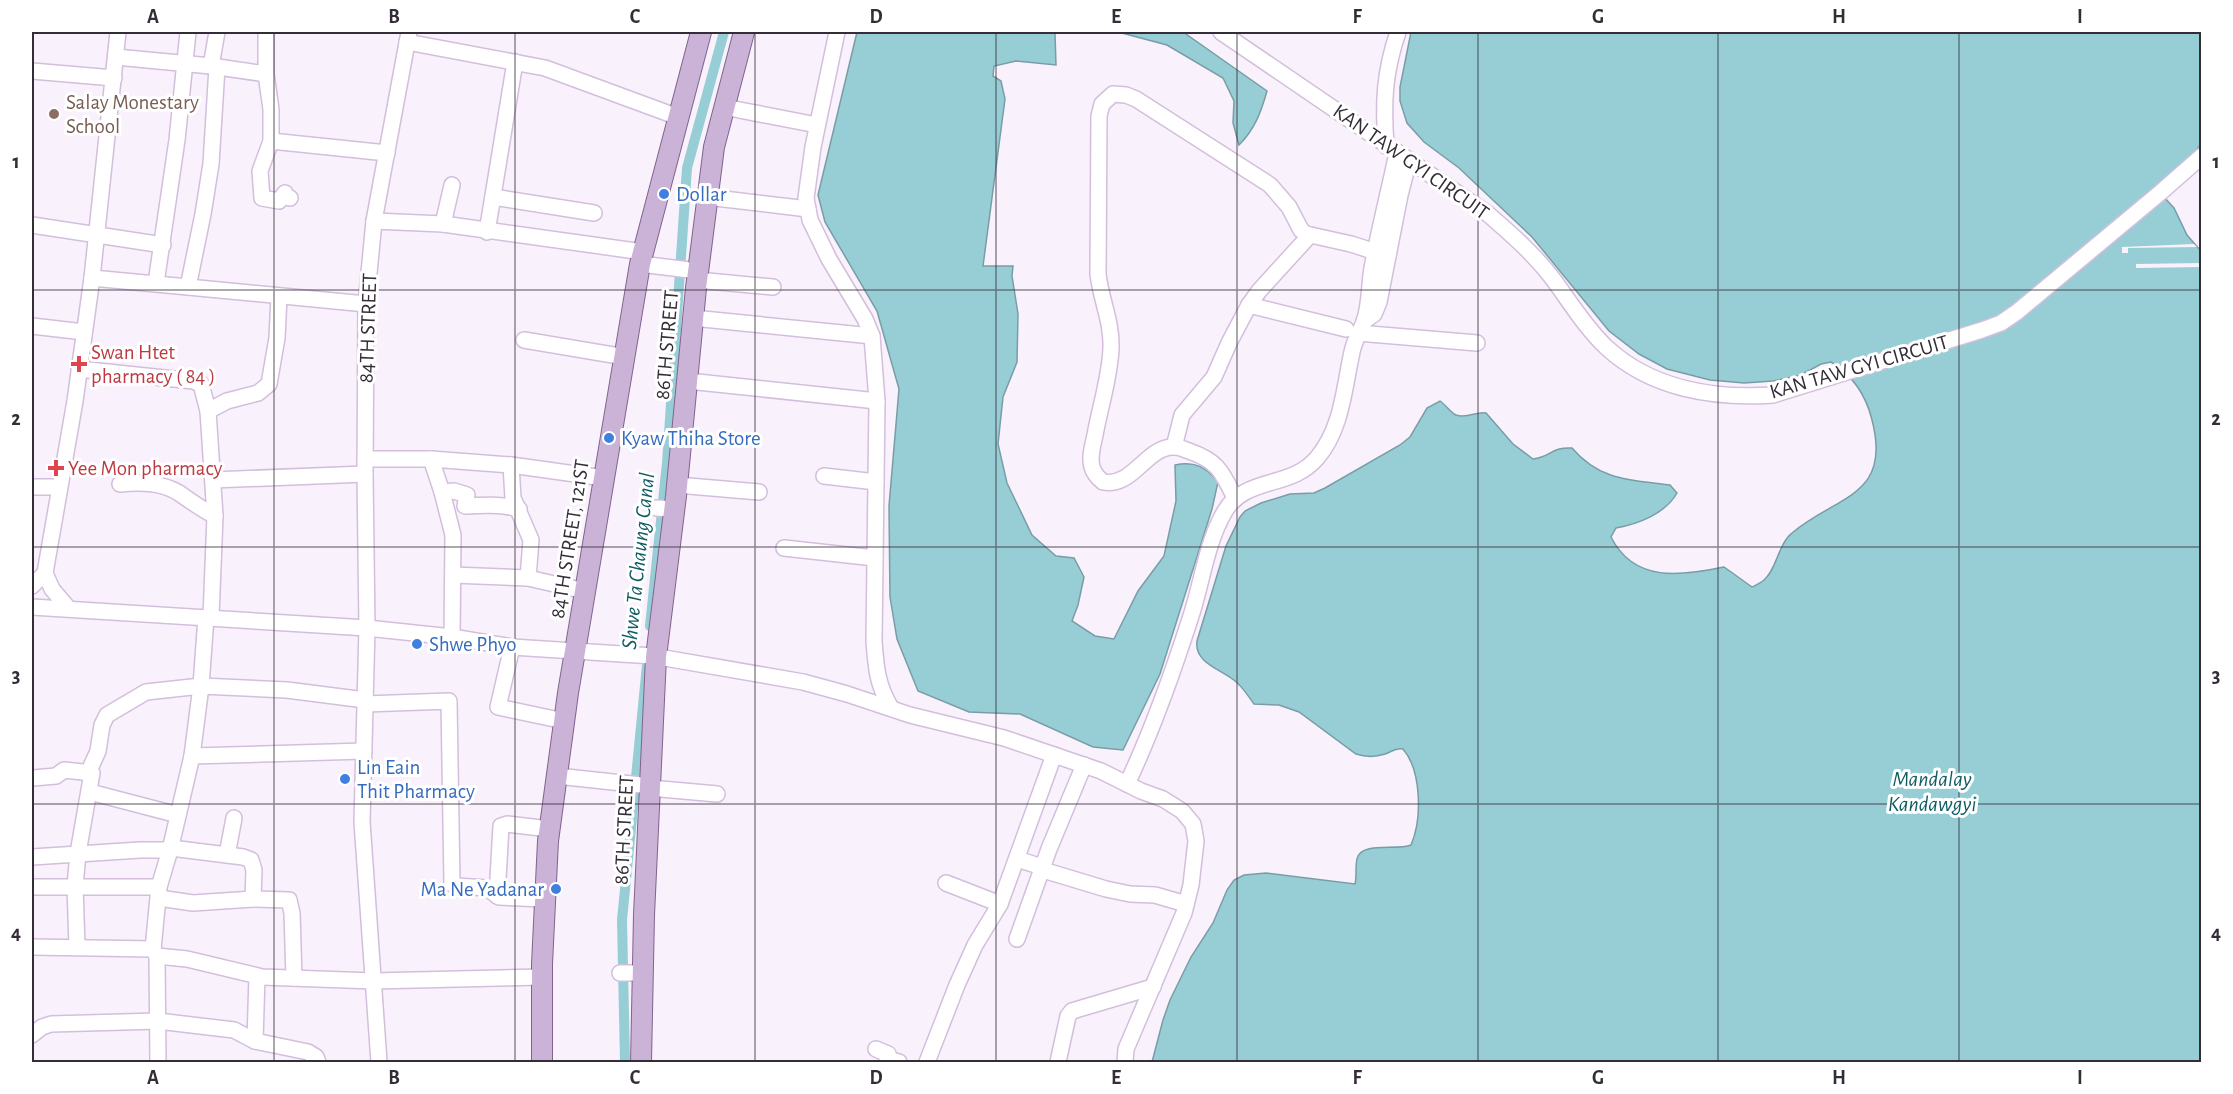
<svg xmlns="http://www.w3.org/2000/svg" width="2233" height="1094" viewBox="0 0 2233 1094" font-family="'Alegreya Sans',sans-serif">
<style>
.water{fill:#97ced5;stroke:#799da6;stroke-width:1.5}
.pier{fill:#f9f1fc}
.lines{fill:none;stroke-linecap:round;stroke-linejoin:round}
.canal{stroke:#97ced5;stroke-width:10}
.minor-casing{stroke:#d3bfdb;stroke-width:18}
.major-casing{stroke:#80638e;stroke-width:22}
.minor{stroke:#fff;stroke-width:15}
.major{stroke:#cbb3d7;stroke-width:20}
.grid{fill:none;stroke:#342c37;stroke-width:1.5;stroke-opacity:0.55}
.education-dot{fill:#8d6e63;stroke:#fff;stroke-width:2}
.shop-dot{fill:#3f7fe0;stroke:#fff;stroke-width:2}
.health-dot{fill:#e0444e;stroke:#fff;stroke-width:2}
.labels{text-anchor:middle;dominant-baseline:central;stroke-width:6;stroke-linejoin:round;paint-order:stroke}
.education-label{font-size:21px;fill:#785e54;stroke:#fff;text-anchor:start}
.street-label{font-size:21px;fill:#342c37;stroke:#fff}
.shop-label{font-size:21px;fill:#366cbe;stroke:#fff;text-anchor:start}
.health-label{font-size:21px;fill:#be3a42;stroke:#fff;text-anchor:start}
.water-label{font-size:22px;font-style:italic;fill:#0e5c64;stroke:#fff}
.neatline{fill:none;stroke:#342c37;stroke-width:2}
.grid-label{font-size:20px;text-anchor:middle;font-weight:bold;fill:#342c37}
</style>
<rect width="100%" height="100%" fill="#f9f1fc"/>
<g class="water">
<path d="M857,32H1064L1055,33L1056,65L1016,61L994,66L993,76L1001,81L1005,99L983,266H1013L1012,276L1018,314L1017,362L1003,397L998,444L1007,483L1032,535L1056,556L1074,558L1084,577L1078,605L1072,621L1095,636L1114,639L1138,591L1164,556L1176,501L1175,465C1195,461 1206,467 1218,482L1212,509L1160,674L1123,750L1093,747L1020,714L969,712L918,691L897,639L890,597L889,506L899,389L877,311L825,222L818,195Z"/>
<path d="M1118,32H1183L1267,91C1261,112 1255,129 1239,145L1233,123L1234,101L1223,78L1167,45Z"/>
<path d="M1411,32H2201V144L2163,196L2174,208L2187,235L2200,250L2201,264V1062H1152L1163,1020L1170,1000L1191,957L1213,923L1227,890L1234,880L1244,875L1266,873L1355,884C1357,876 1355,868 1357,859C1360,841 1397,851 1411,845C1422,820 1422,771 1403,749C1395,747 1392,752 1385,754C1376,757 1365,757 1356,754L1299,712L1279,705L1254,704C1248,696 1243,687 1235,681C1221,669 1194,663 1197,641L1226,546L1240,517L1245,511L1261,503L1290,494L1314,493L1325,488L1400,445L1410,437L1427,408L1440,401C1446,405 1450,412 1456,415C1467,419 1477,411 1486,413L1513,444L1533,459C1552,457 1550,447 1572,448C1600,481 1631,480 1670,485L1677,493C1665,514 1638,524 1616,528L1611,537C1634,583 1681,576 1724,567L1752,587C1756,585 1761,583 1764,580C1777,569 1778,544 1792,533C1837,495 1892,497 1872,420C1866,395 1852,375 1831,362L1821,364L1801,375L1773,381L1744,383L1710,380L1667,369L1639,354L1609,331L1532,237L1459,168L1424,142L1407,123L1400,101V87Z"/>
</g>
<g class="pier">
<path d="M2194,244L2197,247L2128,248V253H2122V247Z"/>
<path d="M2201,263V267L2136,268V264Z"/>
</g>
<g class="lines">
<g class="canal">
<path d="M650,626L667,463L687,168L724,32"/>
<path d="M625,1062L622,920L647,665"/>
</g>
<g class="minor-casing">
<g id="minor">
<path d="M837,32L813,147L806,198L810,220L829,259L865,319L872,336L877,401L874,641C876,668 877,684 891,708"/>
<path d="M1221,32L1488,214C1511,234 1534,254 1553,279C1570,302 1585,327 1606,347C1651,389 1714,399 1773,395L1982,330L2001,323L2017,312L2161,192L2202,156"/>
<path d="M407,42L545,68L678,117"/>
<path d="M116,57L211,66L266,74L271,109V141L387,153"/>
<path d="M211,66L217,32"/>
<path d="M32,71L114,78"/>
<path d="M266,74V32"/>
<path d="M724,107L817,125"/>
<path d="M271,141L260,171L262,198L279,201L285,193L286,197L290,198"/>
<path d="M1386,146C1383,103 1384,73 1398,32"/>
<path d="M493,197L594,213"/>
<path d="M707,197L808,209"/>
<path d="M374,221L443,224L643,252"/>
<path d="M443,224L452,185"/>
<path d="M32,225L163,245"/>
<path d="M487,232L515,62"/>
<path d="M640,264L698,271"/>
<path d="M92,278L188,287L203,214L211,164L217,67"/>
<path d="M697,280L773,287"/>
<path d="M156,283L177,140L188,32"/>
<path d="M188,287L366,304"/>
<path d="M1249,305L1346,329"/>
<path d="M693,318L872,336"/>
<path d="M1364,321L1374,314L1379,302L1400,195L1409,160"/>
<path d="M32,326L84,332"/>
<path d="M1358,333L1477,343"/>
<path d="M524,340L625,357"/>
<path d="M79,369L193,381L201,384L208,411"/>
<path d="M688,381L877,401"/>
<path d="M1174,447L1182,415L1214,377L1229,343L1249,305L1259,291L1310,235"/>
<path d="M365,459H431L511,465L513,498L531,540L528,578"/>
<path d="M431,459L442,492L453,535L452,637"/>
<path d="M511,465L604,478"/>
<path d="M824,476L876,482"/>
<path d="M213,480L365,474"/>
<path d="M120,484C140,482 161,482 179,493C192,502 201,509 215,516"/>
<path d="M677,485L759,492"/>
<path d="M32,487H59"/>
<path d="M442,492L454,491L467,495L465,506C483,505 501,504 519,509"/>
<path d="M1235,498C1222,472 1218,461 1189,451C1183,449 1177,446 1171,447C1146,449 1131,488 1103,482C1098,478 1094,474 1092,467C1089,457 1093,445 1095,435C1100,407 1110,377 1111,348C1112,322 1101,300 1098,274L1099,116L1102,104L1113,94L1126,95L1136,99L1270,185L1289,207L1301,230L1306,234L1351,244L1388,256"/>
<path d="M656,508L674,509"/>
<path d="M784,548L875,558"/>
<path d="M453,575L528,578L585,591"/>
<path d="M32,586L45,573"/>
<path d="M32,607L367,628L452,637L512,647L653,656L803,682L847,694L910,715L1004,738L1101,771L1141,791L1163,799L1182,811L1193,824L1196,841L1191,885L1184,913L1126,1049L1125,1062"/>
<path d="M69,609L52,589L45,573L75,401L92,278L118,32"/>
<path d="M211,617L215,516L208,411L227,401L258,393L269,384L277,338L279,296"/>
<path d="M512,647L498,707L564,721"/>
<path d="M365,704L449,701L452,884L457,886L487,888L499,897L545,899"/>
<path d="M364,751L192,756L170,850L159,887L153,949L157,956L187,959L262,977L374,981L542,977"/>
<path d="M192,756L201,686L287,690L365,700"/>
<path d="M89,771L98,751L102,725L107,715L146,692L201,686L206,617"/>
<path d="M557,776L650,786"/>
<path d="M33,778L56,776L64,770L92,773L78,853L75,886L77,947"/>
<path d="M1127,784C1152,731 1172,675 1190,619C1202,584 1206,543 1225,511C1246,476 1291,489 1317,458C1342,429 1344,388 1352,352C1354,341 1360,332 1364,322C1370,306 1369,285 1372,268C1379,230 1389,191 1397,153"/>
<path d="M650,788L717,794"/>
<path d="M90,792L178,815"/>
<path d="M171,848L243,857L251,860L254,870L253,899"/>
<path d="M227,855L234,818"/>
<path d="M32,857L140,850H170"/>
<path d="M1017,859L1039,866L1043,870L1106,889L1130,894L1155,895L1186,904"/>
<path d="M946,883L1000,904"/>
<path d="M32,887H159"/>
<path d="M497,896L501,826L507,824L550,829"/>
<path d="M159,898L193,903L253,899L289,900L292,913L294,978"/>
<path d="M1017,939L1049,849L1084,765"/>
<path d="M32,947L153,949"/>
<path d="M157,956L158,1062"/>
<path d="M620,973H643"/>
<path d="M32,1035L42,1027L51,1024L158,1021L234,1030L255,1041L257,976"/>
<path d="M255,1041L308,1052L316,1057L318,1062"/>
<path d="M876,1049L888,1054L887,1059L899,1062"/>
<path d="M379,1062L362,822L367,628L365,474L366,304L374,221L409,32"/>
<path d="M927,1062L957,985L975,945L1000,904L1054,755"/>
<path d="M1058,1062L1068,1016L1072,1011L1153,987"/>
</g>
</g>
<g class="major-casing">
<g id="major">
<path d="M542,1062V964L548,841L568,693L640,264L701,32"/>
<path d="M641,1062L644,915L656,657L676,496L696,288L714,147L744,32"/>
</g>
</g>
<use href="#minor" class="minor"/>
<use href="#major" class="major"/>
</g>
<path class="grid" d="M274,32V1062M515,32V1062M755,32V1062M996,32V1062M1237,32V1062M1478,32V1062M1718,32V1062M1959,32V1062M32,290H2202M32,547H2202M32,804H2202"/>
<circle class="education-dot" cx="54" cy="114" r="6"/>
<g class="shop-dot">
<circle cx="664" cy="194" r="6"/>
<circle cx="609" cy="438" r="6"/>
<circle cx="417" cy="644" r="6"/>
<circle cx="345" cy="779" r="6"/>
<circle cx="556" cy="889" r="6"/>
</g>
<g class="health-dot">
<path d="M76 355h6v6h6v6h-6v6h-6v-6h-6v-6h6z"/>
<path d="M53 459h6v6h6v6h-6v6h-6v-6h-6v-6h6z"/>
</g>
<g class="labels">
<g class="education-label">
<text x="66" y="102">Salay Monestary<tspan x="66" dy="24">School</tspan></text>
</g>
<g class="street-label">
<text transform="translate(1411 162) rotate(35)">KAN TAW GYI CIRCUIT</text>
<text transform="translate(368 328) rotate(-88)">84TH STREET</text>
<text transform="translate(667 345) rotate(-85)">86TH STREET</text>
<text transform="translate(1859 367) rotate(-16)">KAN TAW GYI CIRCUIT</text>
<text transform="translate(570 539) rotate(-81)">84TH STREET, 121ST</text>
<text transform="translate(624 830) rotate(-87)">86TH STREET</text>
</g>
<g class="shop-label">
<text x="676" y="194">Dollar</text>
<text x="621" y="438">Kyaw Thiha Store</text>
<text x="429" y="644">Shwe Phyo</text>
<text x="357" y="767">Lin Eain<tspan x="357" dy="24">Thit Pharmacy</tspan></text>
<text x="544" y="889" text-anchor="end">Ma Ne Yadanar</text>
</g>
<g class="health-label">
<text x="91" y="352">Swan Htet<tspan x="91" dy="24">pharmacy ( 84 )</tspan></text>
<text x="68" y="468">Yee Mon pharmacy</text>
</g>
<g class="water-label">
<text transform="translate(638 561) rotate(-84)">Shwe Ta Chaung Canal</text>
<text x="1932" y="779">Mandalay<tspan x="1932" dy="25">Kandawgyi</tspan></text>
</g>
</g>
<rect width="2233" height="1094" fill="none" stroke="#ffffff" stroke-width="66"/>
<rect x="33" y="33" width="2167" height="1028" class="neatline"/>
<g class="grid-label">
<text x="153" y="23">A</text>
<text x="394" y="23">B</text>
<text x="635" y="23">C</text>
<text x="876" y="23">D</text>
<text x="1116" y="23">E</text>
<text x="1357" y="23">F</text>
<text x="1598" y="23">G</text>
<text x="1839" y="23">H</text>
<text x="2080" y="23">I</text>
<text x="16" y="168">1</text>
<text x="2216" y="168">1</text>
<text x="16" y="425">2</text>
<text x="2216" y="425">2</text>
<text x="16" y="682">3</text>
<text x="2216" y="682">3</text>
<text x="16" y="939">4</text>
<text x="2216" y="939">4</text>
<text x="153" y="1084">A</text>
<text x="394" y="1084">B</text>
<text x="635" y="1084">C</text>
<text x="876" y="1084">D</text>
<text x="1116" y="1084">E</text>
<text x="1357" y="1084">F</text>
<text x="1598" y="1084">G</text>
<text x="1839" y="1084">H</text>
<text x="2080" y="1084">I</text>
</g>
</svg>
